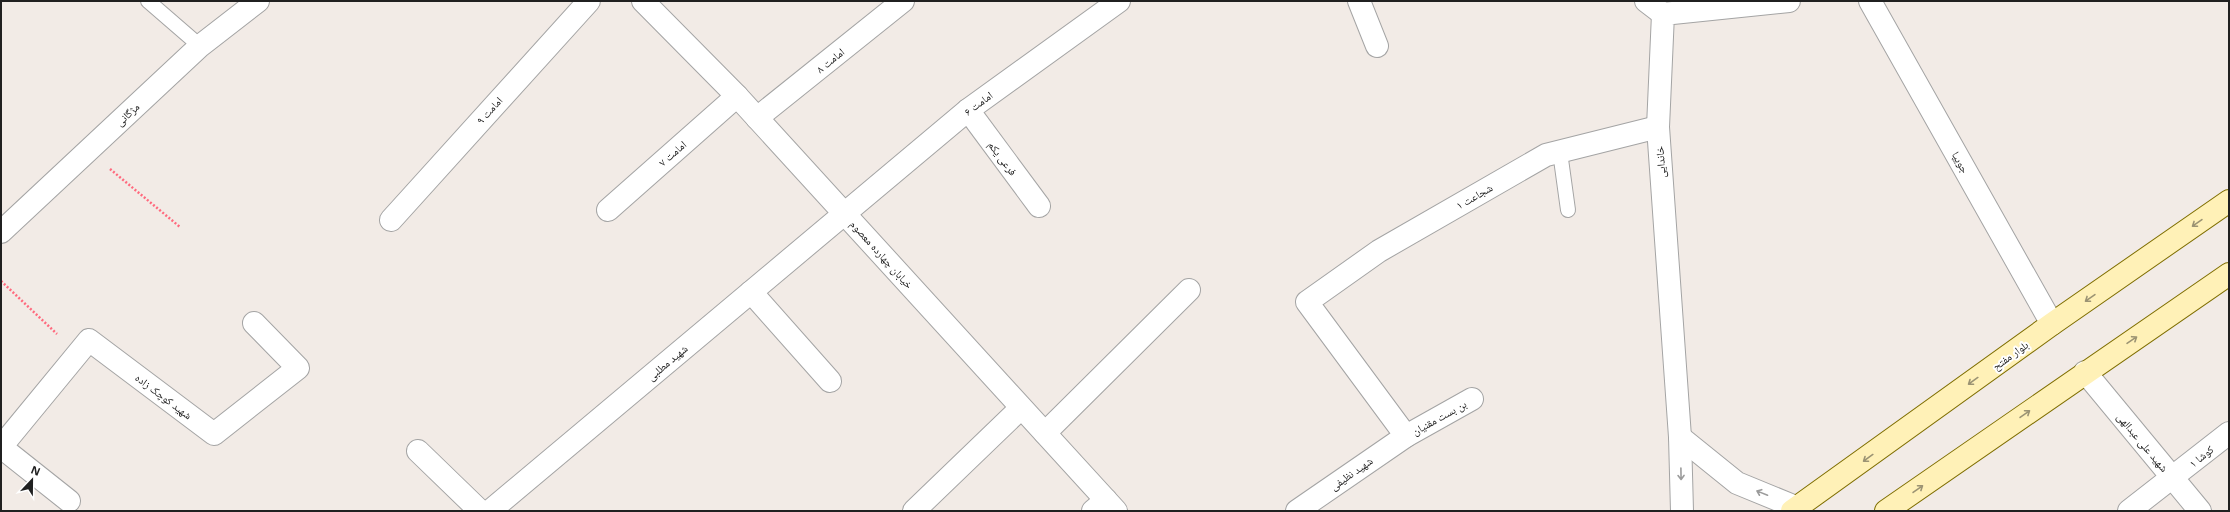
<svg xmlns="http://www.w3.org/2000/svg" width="2230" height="512" viewBox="0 0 2230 512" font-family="'Open Sans','Noto Naskh Arabic',sans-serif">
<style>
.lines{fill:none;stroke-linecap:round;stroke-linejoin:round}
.service-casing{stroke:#a4a4a4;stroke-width:16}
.minor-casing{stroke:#a4a4a4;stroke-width:24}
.tertiary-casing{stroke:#a4a4a4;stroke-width:24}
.secondary-casing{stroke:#7f6e00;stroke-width:24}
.path{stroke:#ff6a7e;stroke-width:2.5;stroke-dasharray:2 2;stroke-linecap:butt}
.service{stroke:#fff;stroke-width:14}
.minor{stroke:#fff;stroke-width:22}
.tertiary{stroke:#fff;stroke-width:22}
.secondary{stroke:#fff1b7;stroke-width:22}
.oneway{stroke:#9b9373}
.oneway2{stroke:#9b9b9b}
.labels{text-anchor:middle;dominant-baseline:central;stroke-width:4;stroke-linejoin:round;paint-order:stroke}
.street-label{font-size:11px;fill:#202020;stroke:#fff}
</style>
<rect width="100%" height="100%" fill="#f2ebe6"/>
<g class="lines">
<g class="service-casing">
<g id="service">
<path d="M148,1L200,46"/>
<path d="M1560,152L1568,210"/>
</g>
</g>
<g class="minor-casing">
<g id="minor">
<path d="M1359,1L1377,46"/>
<path d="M1646,1L1663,14"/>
<path d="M1870,1L2052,324"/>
<path d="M968,110L1039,206"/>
<path d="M757,118L903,1"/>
<path d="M608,210L737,96"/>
<path d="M391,220L589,1"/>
<path d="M1,232L200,46L258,1"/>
<path d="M751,292L830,381"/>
<path d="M2085,372L2200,511"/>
<path d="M1045,433L1189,290"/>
<path d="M1406,436L1307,302L1379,251L1546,155L1658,127"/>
<path d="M1,447L89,340L214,434L298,368L254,323"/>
<path d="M1,447L69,501"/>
<path d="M418,451L480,511"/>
<path d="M490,511L968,110L1119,1"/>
<path d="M914,511L1021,408"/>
<path d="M1093,511L1106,500"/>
<path d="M1297,511L1406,436L1472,399"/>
<path d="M2129,511L2229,433"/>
</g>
</g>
<g class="tertiary-casing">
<g id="tertiary">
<path d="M643,1L737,96L1116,511"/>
<path d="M1680,437L1737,483L1798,508"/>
<path d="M1682,511L1680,437L1658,127L1663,14L1789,1"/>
</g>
</g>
<g class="secondary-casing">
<g id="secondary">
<path d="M1792,511L2052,324L2229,201"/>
<path d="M1886,511L2229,274"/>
</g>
</g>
<g class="path">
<path d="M110,169L180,227"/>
<path d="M1,281L57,334"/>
</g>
<use href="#service" class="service"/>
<use href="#minor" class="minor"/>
<use href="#tertiary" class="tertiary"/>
<use href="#secondary" class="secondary"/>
</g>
<defs><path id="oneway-shaft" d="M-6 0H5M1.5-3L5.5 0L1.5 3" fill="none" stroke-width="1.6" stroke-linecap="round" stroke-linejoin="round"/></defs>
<g class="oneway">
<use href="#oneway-shaft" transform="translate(2197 223) rotate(145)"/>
<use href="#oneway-shaft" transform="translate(2090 298) rotate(145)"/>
<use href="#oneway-shaft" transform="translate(2132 340) rotate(-34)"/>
<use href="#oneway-shaft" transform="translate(1973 381) rotate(144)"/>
<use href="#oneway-shaft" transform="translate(2025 414) rotate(-35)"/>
<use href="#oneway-shaft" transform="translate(1868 458) rotate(144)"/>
<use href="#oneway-shaft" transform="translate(1918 489) rotate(-35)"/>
</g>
<g class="oneway2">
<use href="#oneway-shaft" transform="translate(1681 474) rotate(89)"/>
<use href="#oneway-shaft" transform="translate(1762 493) rotate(-158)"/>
</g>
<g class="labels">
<g class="street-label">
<text transform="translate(830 60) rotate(-39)">امامت ۸</text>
<text transform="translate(978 103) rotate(-37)">امامت ۶</text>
<text transform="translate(489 110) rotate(-48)">امامت ۹</text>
<text transform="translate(127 114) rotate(-43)">مژگانی</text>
<text transform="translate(672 153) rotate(-41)">امامت ۷</text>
<text transform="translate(1003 158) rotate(53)">فرعی یکم</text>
<text transform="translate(1660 162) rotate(-94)">خاندایی</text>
<text transform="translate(1961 162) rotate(61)">جویپا</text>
<text transform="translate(1474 196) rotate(-30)">شجاعت ۱</text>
<text transform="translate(882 254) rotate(48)">خیابان چهارده معصوم</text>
<text transform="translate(2010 355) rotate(-36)">بلوار مفتح</text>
<text transform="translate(667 362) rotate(-40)">شهید مطلبی</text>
<text transform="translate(164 396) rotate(37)">شهید کوچک زاده</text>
<text transform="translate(1439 417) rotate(-29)">بن بست مقنیان</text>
<text transform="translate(2143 442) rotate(50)">شهید علی عبدالهی</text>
<text transform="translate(2201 456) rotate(-39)">کوشا ۱</text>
<text transform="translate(1351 473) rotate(-35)">شهید نظیفی</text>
</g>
</g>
<rect width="2230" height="512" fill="none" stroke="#202020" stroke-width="4"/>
<g transform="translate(32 480) rotate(22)" stroke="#ffffff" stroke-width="3" paint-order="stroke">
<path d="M0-3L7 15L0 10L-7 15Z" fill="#202020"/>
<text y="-6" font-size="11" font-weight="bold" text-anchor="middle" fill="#202020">N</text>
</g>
</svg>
